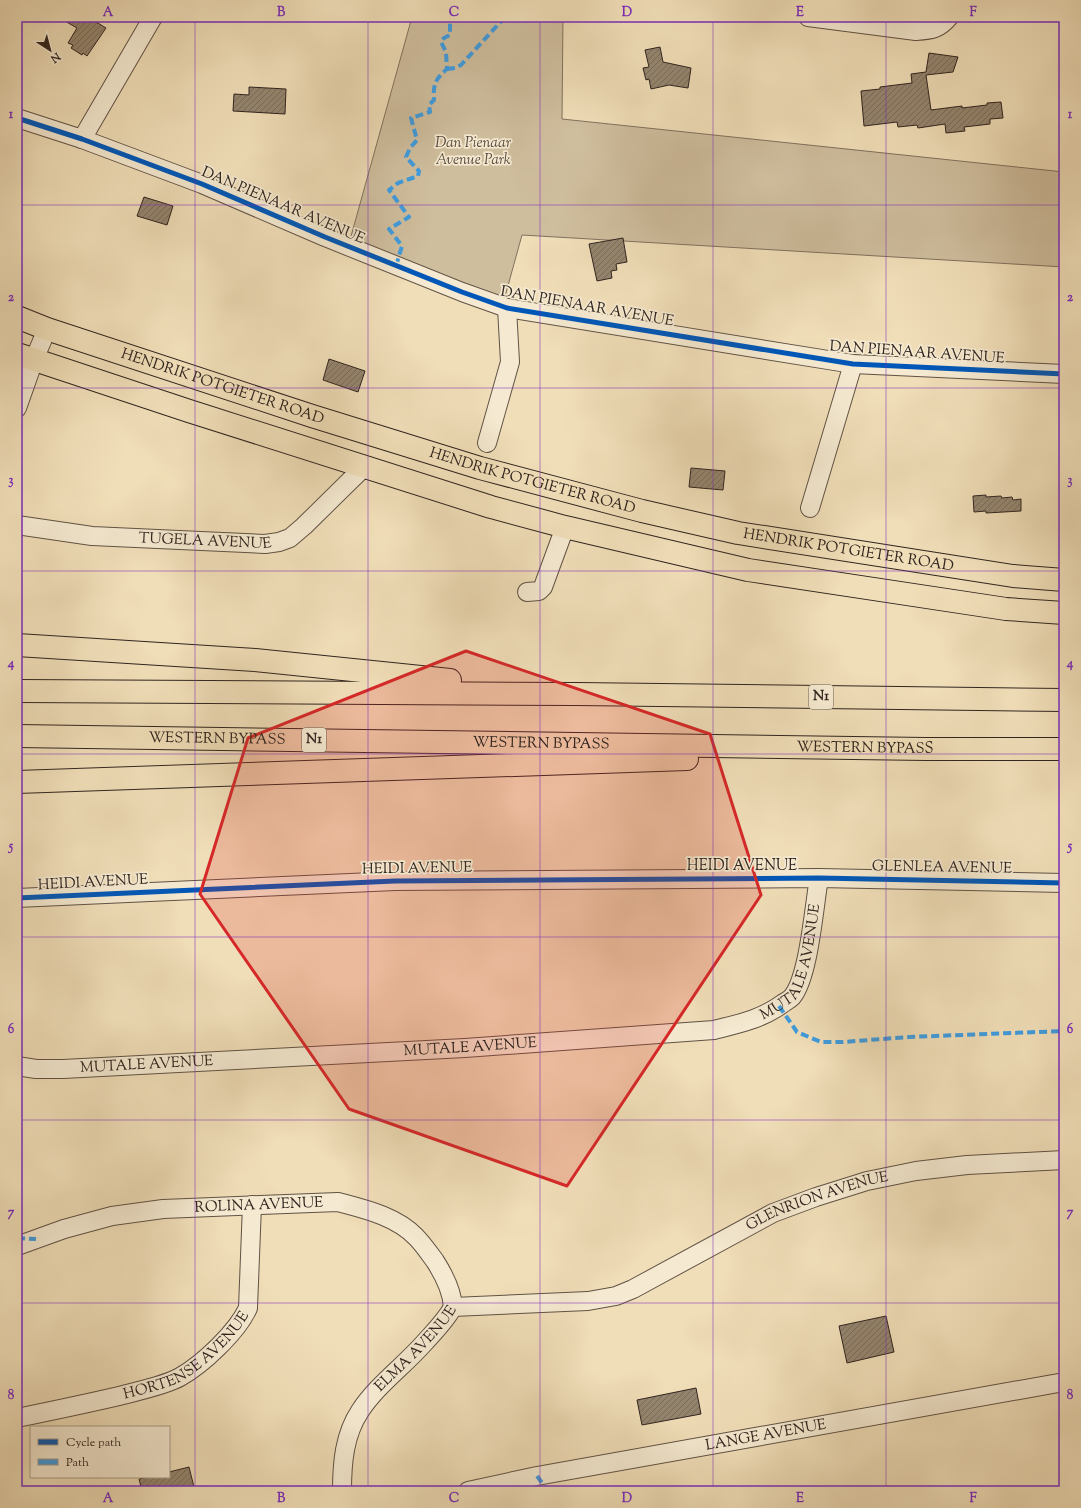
<svg xmlns="http://www.w3.org/2000/svg" width="1081" height="1508" viewBox="0 0 1081 1508" font-family="'Sorts Mill Goudy',serif">
<style>
.green{fill:#cfbe9e;stroke:#80715e}
.building{fill:url(#building-hatch);stroke:#30241f}
.lines{fill:none;stroke-linecap:round;stroke-linejoin:round}
.minor-casing{stroke:#605245;stroke-width:20}
.major-casing{stroke:#30241f;stroke-width:24}
.highway-casing{stroke:#30241f;stroke-width:24}
.minor{stroke:#f5ead1;stroke-width:18}
.major{stroke:#f0deb8;stroke-width:22}
.highway{stroke:#f0deb8;stroke-width:22}
.quiet{stroke:#3e9ce0;stroke-width:4;stroke-dasharray:8 4;stroke-linecap:butt}
.cycleway-casing{stroke:#f5ead1;stroke-width:8}
.cycleway{stroke:#0057b8;stroke-width:5}
.marked{fill:#d62828;fill-opacity:0.2;stroke:#d62828;stroke-width:3;stroke-linejoin:round}
.grid{fill:none;stroke:#7b2cbf;stroke-width:1;stroke-opacity:0.55}
.labels{text-anchor:middle;dominant-baseline:central;stroke-width:3.5;stroke-linejoin:round;paint-order:stroke}
.shield{fill:#f5ead1;stroke:#6b5f54;stroke-width:1}
.shield-label{font-size:14px;font-weight:bold;fill:#30241f}
.park-label{font-size:15px;font-style:italic;fill:#584a3f;stroke:#f5ead1}
.street-label{font-size:15px;fill:#30241f;stroke:#f5ead1}
.neatline{fill:none;stroke:#7b2cbf;stroke-width:1.5}
.grid-label{font-size:13px;text-anchor:middle;font-weight:bold;fill:#7b2cbf}
</style>
<defs>
<pattern id="building-hatch" width="6" height="6" patternUnits="userSpaceOnUse"><rect width="6" height="6" fill="#94856f"/><path d="M-1 1l2-2M0 6l6-6M5 7l2-2" fill="none" stroke="#796d5b"/></pattern>
</defs>
<rect width="100%" height="100%" fill="#f0deb8"/>
<filter id="stains"><feTurbulence type="fractalNoise" baseFrequency=".005" numOctaves="4"/><feColorMatrix values="0 0 0 0 .2 0 0 0 0 .09 0 0 0 0 .02 0 0 0 .5 -.17"/></filter>
<radialGradient id="worn" r=".72"><stop offset=".6" stop-color="#630" stop-opacity="0"/><stop offset="1" stop-color="#630" stop-opacity=".3"/></radialGradient>
<path class="green" d="M412,17H563L562,119L1064,172V267L522,235L501,311L348,247Z"/>
<g class="building">
<path d="M58,17H88L106,28L87,56L83,53L82,55L71,48L73,45L68,43L77,28Z"/>
<path d="M660,47L663,62L691,68L688,88L669,85L651,89L649,79L646,80L643,68L649,67L645,50Z"/>
<path d="M929,53L958,57L953,72L926,75L931,110L962,106V108L987,105V103L1001,102L1003,118L990,119V124L964,127L965,131L946,133L945,124L918,128L917,125L898,127L897,122L864,126L861,91L880,89V87L912,83L911,74L926,72Z"/>
<path d="M249,87L286,89L285,114L233,111L234,94L249,95Z"/>
<path d="M144,197L173,206L167,225L137,216Z"/>
<path d="M623,238L627,262L616,264L617,270L611,271L612,278L597,281L589,244Z"/>
<path d="M329,359L365,371L358,392L323,380Z"/>
<path d="M691,468L725,471L723,490L689,487Z"/>
<path d="M986,495V497L1001,496L1002,498L1012,497L1013,500L1021,499V511L986,513V511L974,512L973,496Z"/>
<path d="M886,1316L894,1352L847,1363L839,1326Z"/>
<path d="M696,1388L701,1414L642,1425L637,1400Z"/>
<path d="M189,1467L195,1491H142L139,1479L148,1477H169V1472Z"/>
</g>
<g class="lines">
<g class="minor-casing">
<g id="minor">
<path d="M808,17L916,31C932,30 939,29 949,17"/>
<path d="M17,118L82,139L202,184L325,237L462,292L507,308L853,364L1064,374"/>
<path d="M82,139L153,17"/>
<path d="M17,408L34,360L47,329"/>
<path d="M487,443L510,362L507,308"/>
<path d="M810,508L853,364"/>
<path id="s1" d="M17,525L92,536L265,544L279,542L290,538L304,526L364,467"/>
<path d="M527,592L539,591L543,587L565,527"/>
<path d="M17,898L395,881L819,878L1064,883"/>
<path id="s2" d="M17,1066L36,1069H63L465,1048L714,1030C738,1024 762,1019 782,1004C785,1002 789,1000 792,997C809,977 814,906 819,878"/>
<path id="s3" d="M17,1246L64,1229L112,1216L163,1209L338,1202C364,1209 396,1216 416,1237C423,1244 429,1253 435,1261C444,1275 452,1290 453,1307"/>
<path id="s4" d="M453,1307L588,1301L616,1296L633,1289L773,1213L816,1197L867,1181L916,1171L967,1165L1064,1160"/>
<path id="s5" d="M17,1418C51,1411 85,1404 119,1396C137,1391 164,1386 180,1377C203,1364 237,1332 248,1308L252,1205"/>
<path id="s6" d="M342,1491C342,1464 344,1435 360,1411C377,1385 404,1366 425,1342C435,1331 446,1320 453,1307"/>
<path id="s7" d="M468,1491L537,1476L1064,1382"/>
</g>
</g>
<g class="major-casing">
<g id="major">
<path id="s8" d="M17,317L47,329L312,416L480,468L642,511L738,533L1013,576L1064,580"/>
<path d="M17,354L189,411L491,507L565,527L748,570L1006,609L1064,613"/>
</g>
</g>
<g class="highway-casing">
<g id="highway">
<path d="M17,645L255,660L450,680"/>
<path d="M17,691L577,694L1064,700"/>
<path id="s9" d="M17,736L926,749H1064"/>
<path d="M17,782L687,759"/>
</g>
</g>
<use href="#minor" class="minor"/>
<use href="#major" class="major"/>
<use href="#highway" class="highway"/>
<g class="quiet">
<path d="M447,69L455,68L461,65L505,17"/>
<path d="M396,266L402,246L389,229L409,217L389,190L398,183L418,176L419,171L406,157L410,148L417,140L411,118L430,112L429,105L434,100C433,85 435,79 447,69L446,52L441,42L444,38L450,35V17"/>
<path d="M779,1006L797,1032L821,1042H843L909,1037L1064,1031"/>
<path d="M17,1238L36,1239"/>
<path d="M537,1476L548,1491"/>
</g>
<g class="cycleway-casing">
<g id="cycleway">
<path d="M17,118L82,139L202,184L325,237L462,292L507,308L853,364L1064,374"/>
<path d="M17,898L395,881L819,878L1064,883"/>
</g>
</g>
<use href="#cycleway" class="cycleway"/>
</g>
<path class="marked" d="M466,651L710,734L761,895L567,1186L349,1109L200,894L248,738Z"/>
<path class="grid" d="M195,17V1491M368,17V1491M540,17V1491M713,17V1491M886,17V1491M17,205H1064M17,388H1064M17,571H1064M17,754H1064M17,937H1064M17,1120H1064M17,1303H1064"/>
<g class="labels">
<g class="shield">
<rect x="809" y="685" width="24" height="24" rx="3"/>
<rect x="302" y="728" width="24" height="24" rx="3"/>
</g>
<g class="shield-label">
<text x="821" y="697">N1</text>
<text x="314" y="740">N1</text>
</g>
<g class="park-label">
<text x="473" y="143">Dan Pienaar<tspan x="473" dy="17">Avenue Park</tspan></text>
</g>
<g class="street-label">
<text transform="translate(283 206) rotate(23)">DAN PIENAAR AVENUE</text>
<text transform="translate(587 307) rotate(10)">DAN PIENAAR AVENUE</text>
<text transform="translate(917 353) rotate(4)">DAN PIENAAR AVENUE</text>
<text stroke="none"><textPath href="#s8" startOffset="217">HENDRIK POTGIETER ROAD</textPath></text>
<text stroke="none"><textPath href="#s8" startOffset="541">HENDRIK POTGIETER ROAD</textPath></text>
<text stroke="none"><textPath href="#s1" startOffset="189">TUGELA AVENUE</textPath></text>
<text stroke="none"><textPath href="#s8" startOffset="865">HENDRIK POTGIETER ROAD</textPath></text>
<text stroke="none"><textPath href="#s9" startOffset="200">WESTERN BYPASS</textPath></text>
<text stroke="none"><textPath href="#s9" startOffset="524">WESTERN BYPASS</textPath></text>
<text stroke="none"><textPath href="#s9" startOffset="848">WESTERN BYPASS</textPath></text>
<text x="742" y="866">HEIDI AVENUE</text>
<text transform="translate(942 868) rotate(1)">GLENLEA AVENUE</text>
<text transform="translate(417 869) rotate(-1)">HEIDI AVENUE</text>
<text transform="translate(93 883) rotate(-3)">HEIDI AVENUE</text>
<text stroke="none"><textPath href="#s2" startOffset="814">MUTALE AVENUE</textPath></text>
<text stroke="none"><textPath href="#s2" startOffset="454">MUTALE AVENUE</textPath></text>
<text stroke="none"><textPath href="#s2" startOffset="130">MUTALE AVENUE</textPath></text>
<text stroke="none"><textPath href="#s4" startOffset="387">GLENRION AVENUE</textPath></text>
<text stroke="none"><textPath href="#s3" startOffset="247">ROLINA AVENUE</textPath></text>
<text stroke="none"><textPath href="#s6" startOffset="167">ELMA AVENUE</textPath></text>
<text stroke="none"><textPath href="#s5" startOffset="185">HORTENSE AVENUE</textPath></text>
<text stroke="none"><textPath href="#s7" startOffset="303">LANGE AVENUE</textPath></text>
</g>
</g>
<rect width="1081" height="1508" fill="none" stroke="#f0deb8" stroke-width="44"/>
<rect x="30" y="1426" width="140" height="52" fill="#f5ead1" stroke="#a69b8a"/>
<rect x="38" y="1439" width="20" height="6" fill="#0057b8" stroke="#a69b8a"/>
<text x="66" y="1446" font-size="12" fill="#30241f">Cycle path</text>
<rect x="38" y="1459" width="20" height="6" fill="#3e9ce0" stroke="#a69b8a"/>
<text x="66" y="1466" font-size="12" fill="#30241f">Path</text>
<g transform="translate(50 50) rotate(144)" stroke="#f5ead1" stroke-width="3" paint-order="stroke">
<path d="M0-3L7 15L0 10L-7 15Z" fill="#30241f"/>
<text y="-6" font-size="11" font-weight="bold" text-anchor="middle" fill="#30241f">N</text>
</g>
<rect x="22" y="22" width="1037" height="1464" class="neatline"/>
<g class="grid-label">
<text x="108" y="16">A</text>
<text x="281" y="16">B</text>
<text x="454" y="16">C</text>
<text x="627" y="16">D</text>
<text x="800" y="16">E</text>
<text x="973" y="16">F</text>
<text x="11" y="118">1</text>
<text x="1070" y="118">1</text>
<text x="11" y="301">2</text>
<text x="1070" y="301">2</text>
<text x="11" y="484">3</text>
<text x="1070" y="484">3</text>
<text x="11" y="667">4</text>
<text x="1070" y="667">4</text>
<text x="11" y="850">5</text>
<text x="1070" y="850">5</text>
<text x="11" y="1033">6</text>
<text x="1070" y="1033">6</text>
<text x="11" y="1216">7</text>
<text x="1070" y="1216">7</text>
<text x="11" y="1399">8</text>
<text x="1070" y="1399">8</text>
<text x="108" y="1502">A</text>
<text x="281" y="1502">B</text>
<text x="454" y="1502">C</text>
<text x="627" y="1502">D</text>
<text x="800" y="1502">E</text>
<text x="973" y="1502">F</text>
</g>
<rect width="100%" height="100%" filter="url(#stains)"/>
<rect width="100%" height="100%" fill="url(#worn)"/>
</svg>
